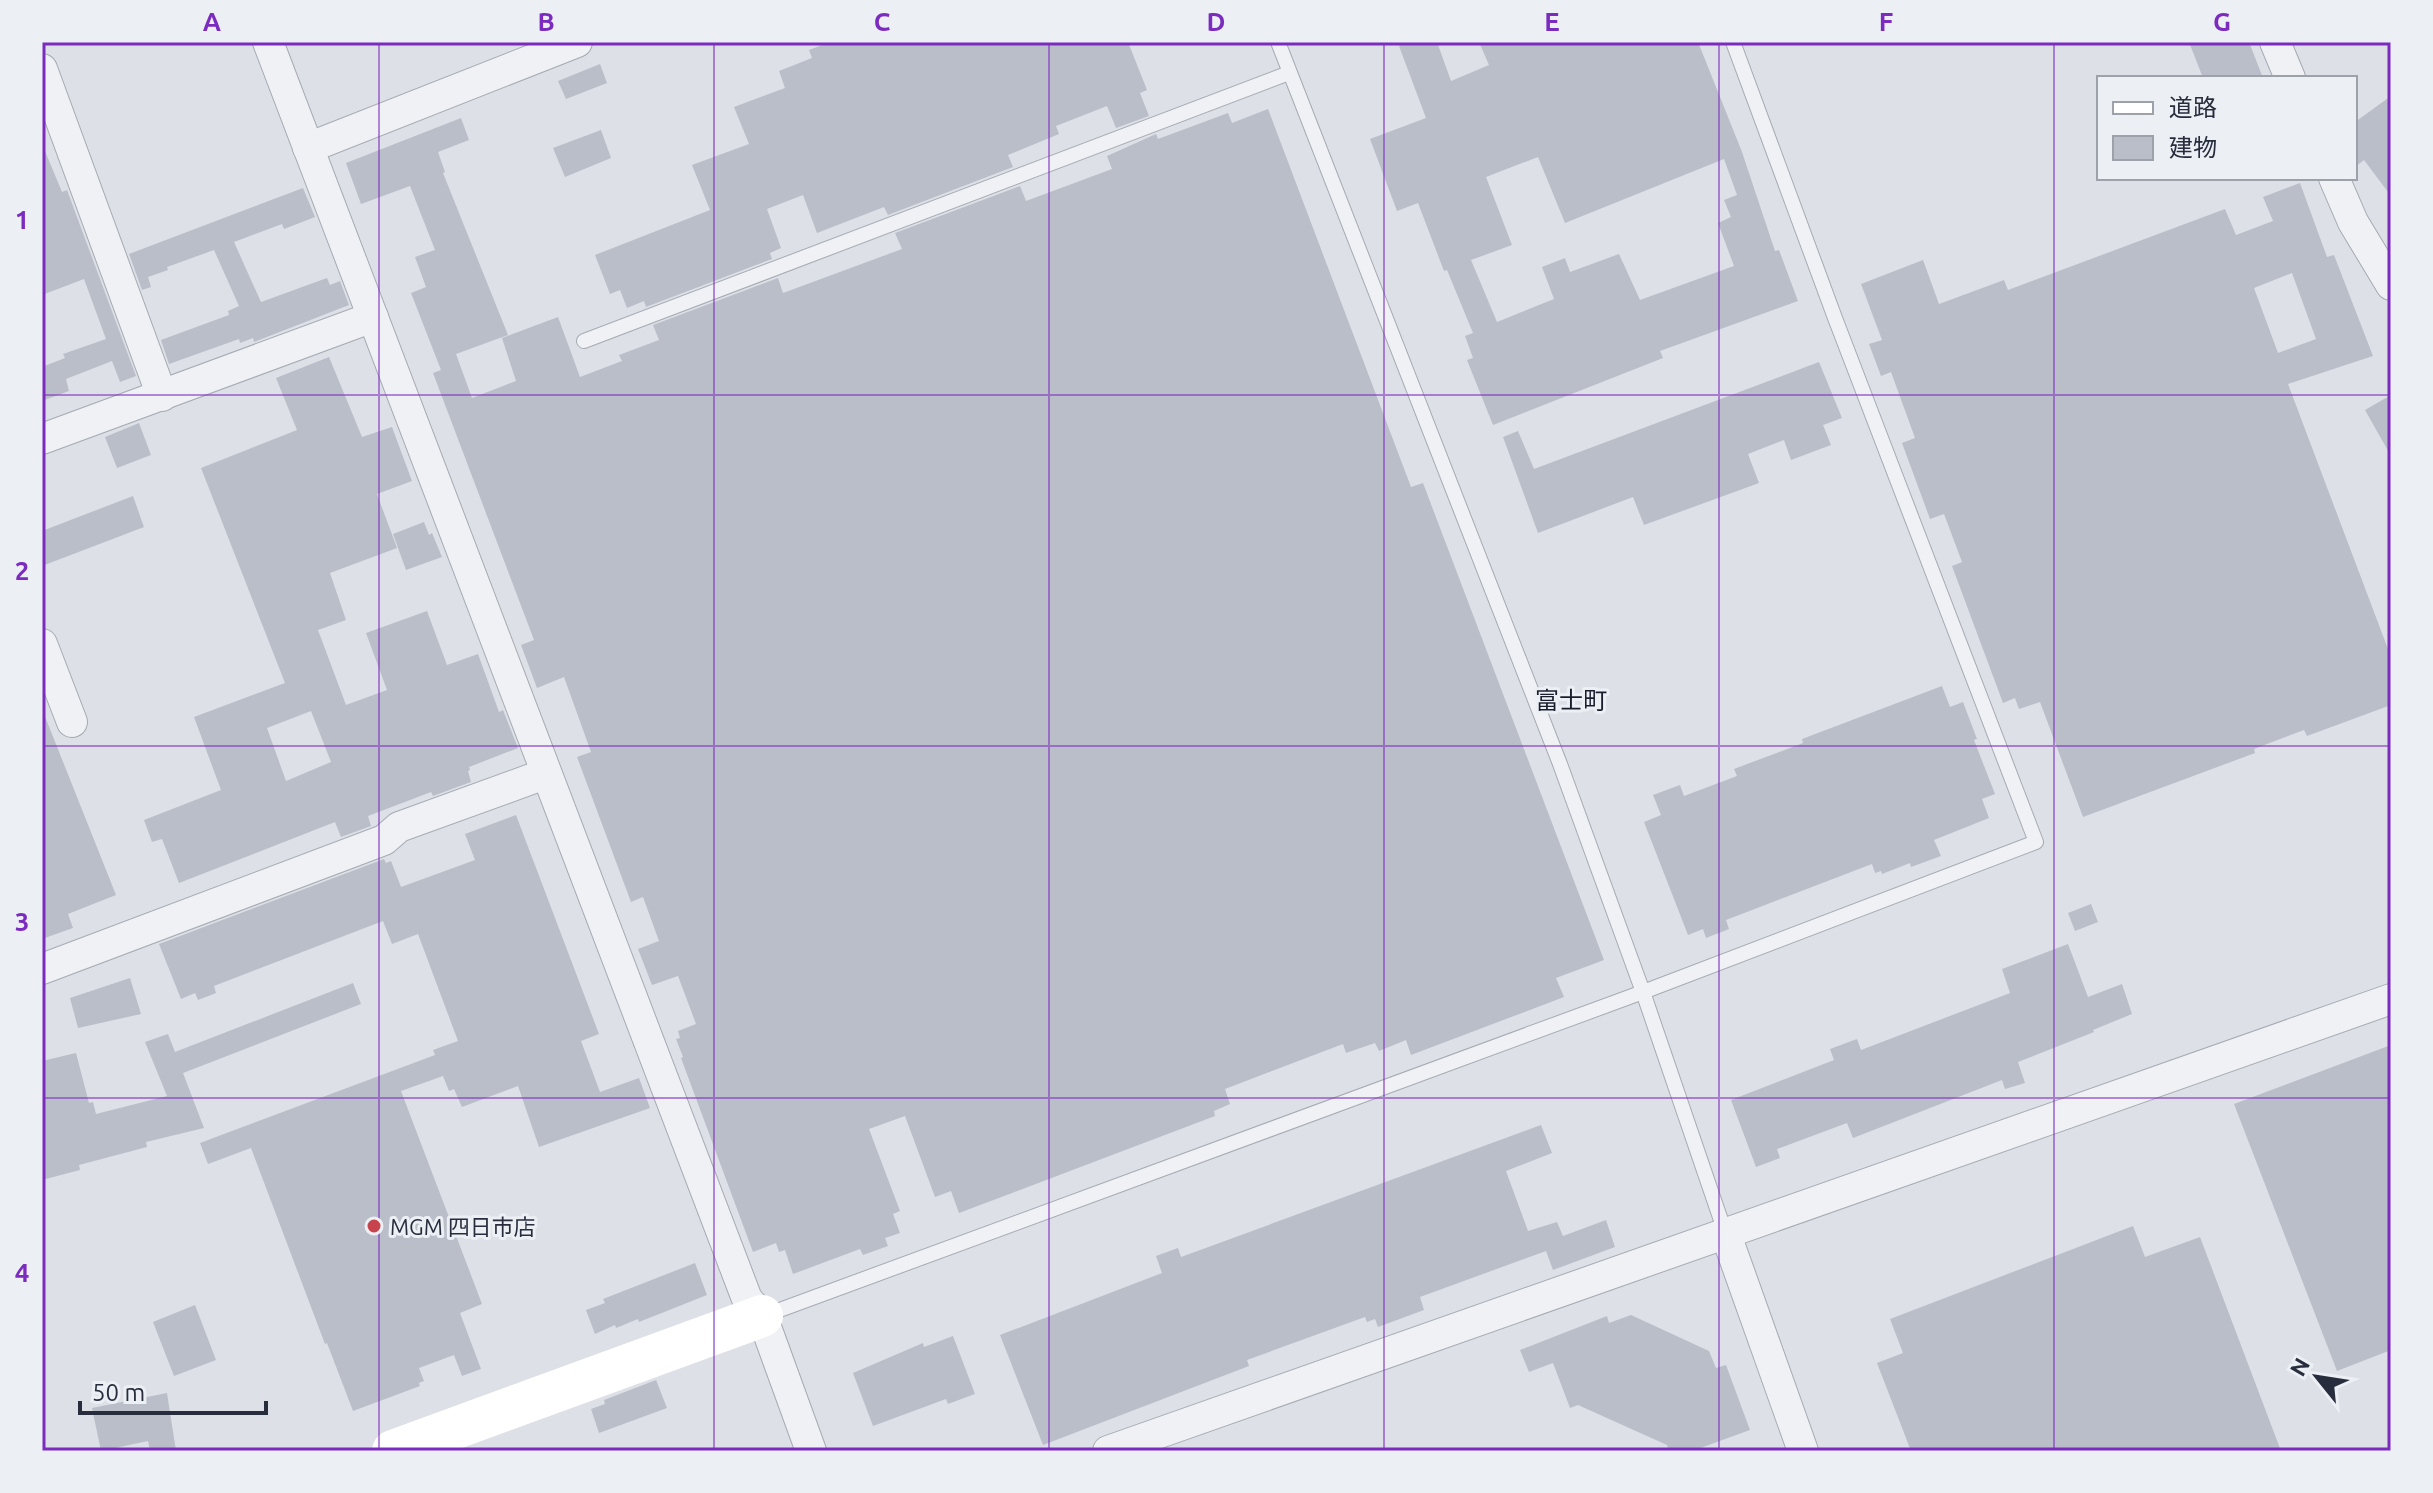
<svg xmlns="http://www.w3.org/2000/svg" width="2433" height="1493" viewBox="0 0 2433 1493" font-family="Ubuntu,'Noto Sans JP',sans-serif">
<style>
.building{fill:#babec9;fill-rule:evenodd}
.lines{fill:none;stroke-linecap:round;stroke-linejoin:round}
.lane-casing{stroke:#a6aab3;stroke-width:16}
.street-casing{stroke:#a6aab3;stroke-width:32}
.lane{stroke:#eff1f5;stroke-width:14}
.street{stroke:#eff1f5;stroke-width:30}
.secondary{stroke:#fff;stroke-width:42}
.grid{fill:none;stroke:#7b2cbf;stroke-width:2;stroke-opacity:0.55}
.poi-dot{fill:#c8444d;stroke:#eceff4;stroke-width:3}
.labels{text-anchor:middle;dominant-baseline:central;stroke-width:6;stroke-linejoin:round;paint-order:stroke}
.poi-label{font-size:22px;fill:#272d3c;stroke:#eceff4;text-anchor:start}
.neighbourhood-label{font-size:24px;fill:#191e2d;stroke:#eceff4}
.neatline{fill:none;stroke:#7b2cbf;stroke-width:3}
.grid-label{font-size:26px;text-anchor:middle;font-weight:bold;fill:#7b2cbf}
</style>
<rect width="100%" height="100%" fill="#dde0e6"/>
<g class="building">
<path d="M830,42H1128L1147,90L1140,93L1149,116L1116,128L1107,106L1056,126L1059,134L1008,155L1013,167L888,215L884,207L817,233L803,195L767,209L781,248L770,253L772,259L646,307L644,301L627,308L620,290L610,294L595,255L710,210L692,165L749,144L734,107L785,88L779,71L812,58L809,50Z"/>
<path d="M1410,42H1437L1451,81L1489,65L1479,42H1698L1742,152L1775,251L1779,250L1798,301L1660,351L1663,358L1493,425L1467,360L1473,358L1465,336L1473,333L1447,270L1444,271L1418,203L1397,211L1370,139L1426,118L1399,46ZM1538,157L1565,223L1724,159L1737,195L1724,200L1731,217L1718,223L1734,266L1640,300L1619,254L1570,272L1565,258L1542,267L1554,299L1497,322L1471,260L1512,245L1486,177Z"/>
<path d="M2189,42H2249L2263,78H2203Z"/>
<path d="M600,64L607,83L566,99L558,81Z"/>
<path d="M2391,96V196L2364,160L2355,167V122Z"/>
<path d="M1268,109L1411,487L1423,483L1604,960L1556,978L1564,997L1411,1055L1406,1040L1379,1051L1375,1043L1346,1053L1343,1044L1225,1089L1230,1104L1214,1111L1215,1116L959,1213L951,1191L935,1197L905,1116L869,1129L900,1211L893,1214L900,1233L885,1238L888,1246L863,1255L860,1249L793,1274L785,1250L779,1252L776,1243L753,1252L681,1058L683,1057L676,1039L680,1038L678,1031L696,1024L678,976L652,985L638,949L659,941L643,897L631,902L577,757L591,752L564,677L537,688L521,645L534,640L433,373L441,370L411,293L426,287L415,257L435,250L410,186L361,204L346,163L461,118L469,140L438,152L445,172L443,173L508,335L456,354L472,398L516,381L502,338L558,317L580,377L622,361L619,355L659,340L653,325L778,278L783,293L902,249L895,233L1020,186L1026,201L1112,169L1107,156L1156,134L1158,139L1228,113L1232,123Z"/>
<path d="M601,130L611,158L565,177L553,148Z"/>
<path d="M42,144L62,192L67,190L136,376L120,382L112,361L66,379L69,391L42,401V367L65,358L63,354L106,339L84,279L42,295Z"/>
<path d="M2300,183L2327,257L2334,255L2373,356L2288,384L2391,657V705L2307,736L2304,730L2254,749L2255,753L2083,817L2040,702L2019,709L2015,698L2003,703L1952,566L1962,562L1944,514L1930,519L1902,443L1915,438L1891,372L1881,376L1869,344L1882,340L1861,284L1923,260L1939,304L2004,280L2008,290L2225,209L2236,235L2273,221L2263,197ZM2292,273L2316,339L2278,353L2254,288Z"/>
<path d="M303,188L315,217L284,229L282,224L234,242L261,302L327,278L330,285L340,281L349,305L254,342L253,338L240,343L239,339L169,364L161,340L229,315L228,311L239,306L214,250L167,267L168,270L148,277L151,287L142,290L129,254Z"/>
<path d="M329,357L362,437L392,427L412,481L377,494L397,548L330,573L346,620L318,630L346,705L387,690L366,633L427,611L447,665L478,654L499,712L503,710L518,748L469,767L470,770L468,771L471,782L433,796L431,792L368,816L371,826L341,837L335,822L179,883L162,839L152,842L144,820L221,790L194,717L285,683L201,468L297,430L276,378ZM311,711L331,762L286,781L267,728Z"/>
<path d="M1819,362L1842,418L1823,425L1831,445L1791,460L1784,440L1748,454L1759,483L1644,525L1633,497L1538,533L1503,437L1518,431L1534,469Z"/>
<path d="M2391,395V456L2365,410Z"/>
<path d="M139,423L151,455L117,468L105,437Z"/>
<path d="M133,496L144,527L42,566V531Z"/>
<path d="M424,522L429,535L432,533L442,557L406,570L393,534Z"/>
<path d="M1942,686L1950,707L1963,702L1977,739L1974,740L1995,794L1982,799L1989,818L1934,840L1941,856L1911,867L1910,863L1882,874L1881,871L1875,873L1872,864L1726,920L1729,929L1706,938L1703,929L1688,935L1644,822L1661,815L1653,795L1680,785L1684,796L1737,776L1734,769L1803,743L1802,739Z"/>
<path d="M42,709L116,895L68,914L73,928L42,939Z"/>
<path d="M516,815L599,1034L581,1041L600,1092L639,1078L650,1108L539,1147L518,1086L462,1107L454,1089L449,1091L443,1076L401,1091L482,1304L460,1313L481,1369L462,1376L454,1355L419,1368L424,1381L419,1383L420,1386L353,1411L327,1343L325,1344L251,1148L208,1164L200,1143L435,1055L433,1050L458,1041L418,934L392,944L383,921L214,986L216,993L198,1000L195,993L181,999L159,944L384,859L386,863L391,861L401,887L475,860L465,834Z"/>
<path d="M2091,904L2098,922L2075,931L2068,913Z"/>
<path d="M2068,944L2088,997L2122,984L2132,1014L2093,1030L2094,1032L2018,1062L2025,1083L2005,1089L2002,1080L1853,1138L1847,1123L1777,1149L1780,1158L1756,1167L1731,1100L1834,1060L1830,1049L1857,1039L1861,1050L2010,993L2002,969Z"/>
<path d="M130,978L141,1014L78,1028L70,998Z"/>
<path d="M353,983L361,1004L183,1073L204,1128L146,1142L147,1147L79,1165L80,1170L42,1180V1061L76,1053L89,1103L93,1102L96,1114L167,1096L145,1042L168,1034L175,1052Z"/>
<path d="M2391,1045V1350L2337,1371L2234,1104Z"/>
<path d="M1541,1125L1552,1153L1506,1171L1528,1231L1557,1222L1563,1236L1606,1220L1615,1247L1553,1270L1546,1251L1420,1297L1424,1310L1378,1327L1375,1319L1367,1322L1365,1317L1247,1360L1249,1366L1043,1445L1000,1335L1162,1273L1156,1256L1178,1248L1181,1257Z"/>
<path d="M2133,1226L2145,1257L2200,1237L2281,1451H1911L1877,1363L1903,1353L1890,1319Z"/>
<path d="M695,1263L707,1295L639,1322L638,1319L616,1328L615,1325L595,1334L586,1310L605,1303L603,1299Z"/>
<path d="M195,1305L216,1360L174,1376L153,1322Z"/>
<path d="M1631,1315L1709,1351L1716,1368L1726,1365L1750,1430L1692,1451H1669L1667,1445L1578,1405L1570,1408L1553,1363L1529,1372L1520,1350L1607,1316L1609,1323Z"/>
<path d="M953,1336L975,1394L948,1404L946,1399L873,1426L853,1373L923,1343L924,1347Z"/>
<path d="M656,1380L667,1408L599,1433L591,1409L605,1404L604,1400Z"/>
<path d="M167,1393L176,1451H150L148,1441L101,1451L92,1408Z"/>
</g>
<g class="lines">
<g class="lane-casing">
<g id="lane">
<path d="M1278,42L1560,764L1643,992L1725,1232"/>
<path d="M584,341L1289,73"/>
<path d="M766,1315L1643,992L2036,842L1835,318L1733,42"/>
</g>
</g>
<g class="street-casing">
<g id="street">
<path d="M268,42L747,1299L762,1316L811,1451"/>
<path d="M2275,42L2290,78"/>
<path d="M42,69L162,396"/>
<path d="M308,148L577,42"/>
<path d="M2334,178L2353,222L2391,285"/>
<path d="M42,439L373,317"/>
<path d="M42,644L72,722"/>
<path d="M42,969L384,840L399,827L545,774"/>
<path d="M1725,1232L1803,1451"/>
<path d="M1108,1451L2391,999"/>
</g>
</g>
<use href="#lane" class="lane"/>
<use href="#street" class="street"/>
<path class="secondary" d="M393,1451L762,1316"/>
</g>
<path class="grid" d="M379,42V1451M714,42V1451M1049,42V1451M1384,42V1451M1719,42V1451M2054,42V1451M42,395H2391M42,746H2391M42,1098H2391"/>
<circle class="poi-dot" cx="374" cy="1226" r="8"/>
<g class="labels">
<g class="poi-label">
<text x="390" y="1226">MGM 四日市店</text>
</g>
<g class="neighbourhood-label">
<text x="1571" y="700">富士町</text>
</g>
</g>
<rect width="2433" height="1493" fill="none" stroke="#eceff4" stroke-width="88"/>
<rect x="2097" y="76" width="260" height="104" fill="#eceff4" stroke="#9da1aa" stroke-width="2"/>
<rect x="2113" y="102" width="40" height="12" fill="#ffffff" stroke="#9da1aa" stroke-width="2"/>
<text x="2169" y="116" font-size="24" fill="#272d3c">道路</text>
<rect x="2113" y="136" width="40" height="24" fill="#babec9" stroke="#9da1aa" stroke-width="2"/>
<text x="2169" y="156" font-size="24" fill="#272d3c">建物</text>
<g transform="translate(2317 1377) rotate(300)" stroke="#eceff4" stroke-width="6" paint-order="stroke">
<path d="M0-6L14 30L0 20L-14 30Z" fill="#272d3c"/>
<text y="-12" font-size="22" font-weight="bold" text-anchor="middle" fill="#272d3c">N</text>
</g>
<path d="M80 1401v12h186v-12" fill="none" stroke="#272d3c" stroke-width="4"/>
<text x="92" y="1401" font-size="24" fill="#272d3c" stroke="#eceff4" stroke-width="6" paint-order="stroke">50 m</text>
<rect x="44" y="44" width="2345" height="1405" class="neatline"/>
<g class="grid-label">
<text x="212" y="31">A</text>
<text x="546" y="31">B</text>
<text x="882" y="31">C</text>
<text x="1216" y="31">D</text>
<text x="1552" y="31">E</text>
<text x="1886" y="31">F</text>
<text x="2222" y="31">G</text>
<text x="22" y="229">1</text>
<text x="22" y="580">2</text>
<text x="22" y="931">3</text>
<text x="22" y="1282">4</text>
</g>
</svg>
